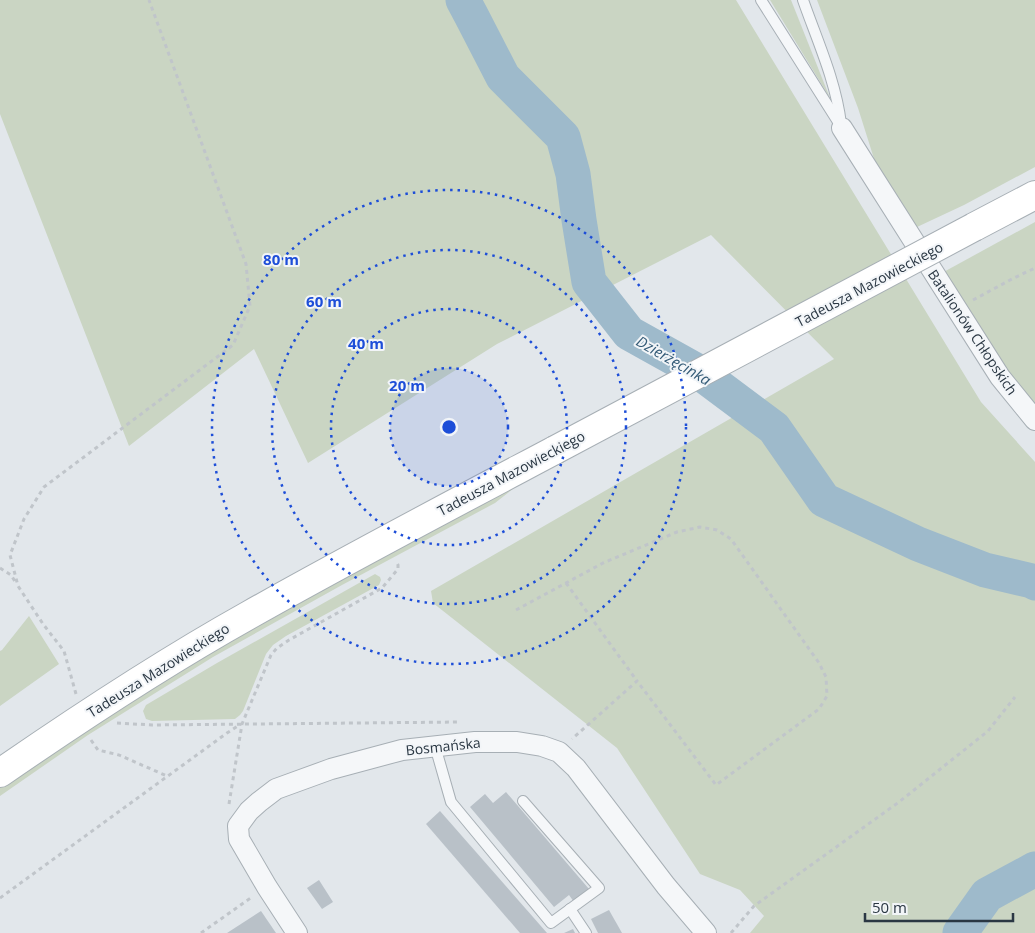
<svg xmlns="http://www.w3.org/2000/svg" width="1035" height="933" viewBox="0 0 1035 933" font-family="'Open Sans',sans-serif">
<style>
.green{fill:#cad5c3}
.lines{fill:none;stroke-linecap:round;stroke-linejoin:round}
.river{stroke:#9ebacb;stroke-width:35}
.building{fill:#b9c1c8}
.lane-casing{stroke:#a7afb5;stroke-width:12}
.street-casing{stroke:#a7afb5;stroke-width:22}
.secondary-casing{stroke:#a7afb5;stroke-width:30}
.path{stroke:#c0c5ca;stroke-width:3;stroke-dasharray:4 4;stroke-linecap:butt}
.lane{stroke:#f5f7f9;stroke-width:10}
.street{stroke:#f5f7f9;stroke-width:20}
.secondary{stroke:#fff;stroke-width:28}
.secondary-bridge-casing{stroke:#a7afb5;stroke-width:30;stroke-linecap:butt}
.secondary-bridge{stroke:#fff;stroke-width:28}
.ring{fill:none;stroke:#1d4ed8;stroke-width:2.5;stroke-dasharray:2.5 5}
.labels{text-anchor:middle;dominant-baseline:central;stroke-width:4;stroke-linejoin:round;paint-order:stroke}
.street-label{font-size:14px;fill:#2a3743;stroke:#f2f5f8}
.water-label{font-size:15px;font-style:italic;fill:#345b77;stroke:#f2f5f8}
.centre{fill:#1d4ed8;stroke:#f2f5f8;stroke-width:2.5}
.ring-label{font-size:15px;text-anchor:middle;font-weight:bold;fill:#1d4ed8;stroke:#f2f5f8;stroke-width:4;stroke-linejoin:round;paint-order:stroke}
</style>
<rect width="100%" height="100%" fill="#e2e7eb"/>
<g class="green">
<path d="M0,0H736L981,402L1035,462V933H750L764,916L740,890L700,874L617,748L433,603L431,591L834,359L711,235L497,344L308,463L254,349L129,446L0,114Z"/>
<path d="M770,0H791L830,98Z"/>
<path d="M817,0H1035V167L964,205L917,227L876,165L858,108Z"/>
<path d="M1035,222V406L1005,378L940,274Z"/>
<path d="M523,481L495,503L342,585L213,657L88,735L0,796V786L228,639Z"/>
<path d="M375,574L380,577L381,580L379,585L286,636L273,645L266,654L243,711L240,715L235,719L152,721L146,719L143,711L146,705L217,663Z"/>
<path d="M29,616L59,664L0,706V651L2,650Z"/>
</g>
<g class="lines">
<g class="river">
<path d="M463,0L471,15L503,77L563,137L573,174L579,220L589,282L629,333L699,372L774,428L824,500L918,544L985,570L1032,581L1035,583"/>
<path d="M960,933L987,895L1035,869"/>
</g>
</g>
<g class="building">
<path d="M506,792L589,889L574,902L569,895L554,907L470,807L485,794L493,803Z"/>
<path d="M440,811L547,933H520L426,824Z"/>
<path d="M319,880L333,902L322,909L307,888Z"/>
<path d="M609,910L622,933H598L591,919Z"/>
<path d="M261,911L276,933H227Z"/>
<path d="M573,929L575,933H564Z"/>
</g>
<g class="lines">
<g class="lane-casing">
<g id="lane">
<path d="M761,0L842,128"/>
<path d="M803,0C817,40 836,81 841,124"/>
<path d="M435,746L451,802L551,923L599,888L523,801"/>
<path d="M570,909L586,933"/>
</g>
</g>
<g class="street-casing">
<g id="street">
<path d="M842,128L1000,377L1035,420"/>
<path d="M297,933L267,887L239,839L238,826L249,811L259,802L276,789L331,769L402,750L475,742H517L542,746L559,752L576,768L666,886L706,933"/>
</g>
</g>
<g class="secondary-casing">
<g id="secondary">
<path d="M974,227L1035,195"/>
<path d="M0,773C81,717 163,663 249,615C350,558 453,504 555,450"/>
</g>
</g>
<g class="path">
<path d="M973,300L1012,279L1035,268"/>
<path d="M0,568L11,575L16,583"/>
<path d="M566,583L637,681"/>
<path d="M516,610L603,563L677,532L700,527L717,530L731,539L819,663L826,677L827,696L819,709L716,785L637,681L572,739"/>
<path d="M76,694L64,651L43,624L18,586L10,555L24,519L44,487L233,345L250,306L246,264L149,0"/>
<path d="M117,723L152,725L460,722"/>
<path d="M91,740L98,750L119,755L167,776"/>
<path d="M229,804L242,724L271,655L277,648L289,640L382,588L398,569V565L396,561"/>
<path d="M0,898L227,733L241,724"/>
<path d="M201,933L252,897"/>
<path d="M731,933L754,906L899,802L988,731L1015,697"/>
</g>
<use href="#lane" class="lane"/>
<use href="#street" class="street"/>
<use href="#secondary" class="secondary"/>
<g class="secondary-bridge-casing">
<path id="secondary-bridge" d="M555,450L974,227"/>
</g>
<use href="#secondary-bridge" class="secondary-bridge"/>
</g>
<circle cx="449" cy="427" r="59" fill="#1d4ed8" fill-opacity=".12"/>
<g class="ring">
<circle cx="449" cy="427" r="59"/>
<circle cx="449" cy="427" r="118"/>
<circle cx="449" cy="427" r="177"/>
<circle cx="449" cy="427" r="237"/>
</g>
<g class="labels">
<g class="street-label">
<text transform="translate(869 284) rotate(-28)">Tadeusza Mazowieckiego</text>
<text transform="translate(973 332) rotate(56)">Batalionów Chłopskich</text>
<text transform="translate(511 473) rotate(-28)">Tadeusza Mazowieckiego</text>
<text transform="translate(158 670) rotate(-32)">Tadeusza Mazowieckiego</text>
<text transform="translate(443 746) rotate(-6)">Bosmańska</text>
</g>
<g class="water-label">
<text transform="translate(674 360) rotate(30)">Dzierżęcinka</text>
</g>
</g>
<circle cx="449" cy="427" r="8" class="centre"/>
<g class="ring-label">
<text x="281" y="265">80 m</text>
<text x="324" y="307">60 m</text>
<text x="366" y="349">40 m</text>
<text x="407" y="391">20 m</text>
</g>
<path d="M865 913v8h148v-8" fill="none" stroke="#2a3743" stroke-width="2.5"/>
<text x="872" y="913" font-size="15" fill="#2a3743" stroke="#f2f5f8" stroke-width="4" paint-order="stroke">50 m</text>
</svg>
